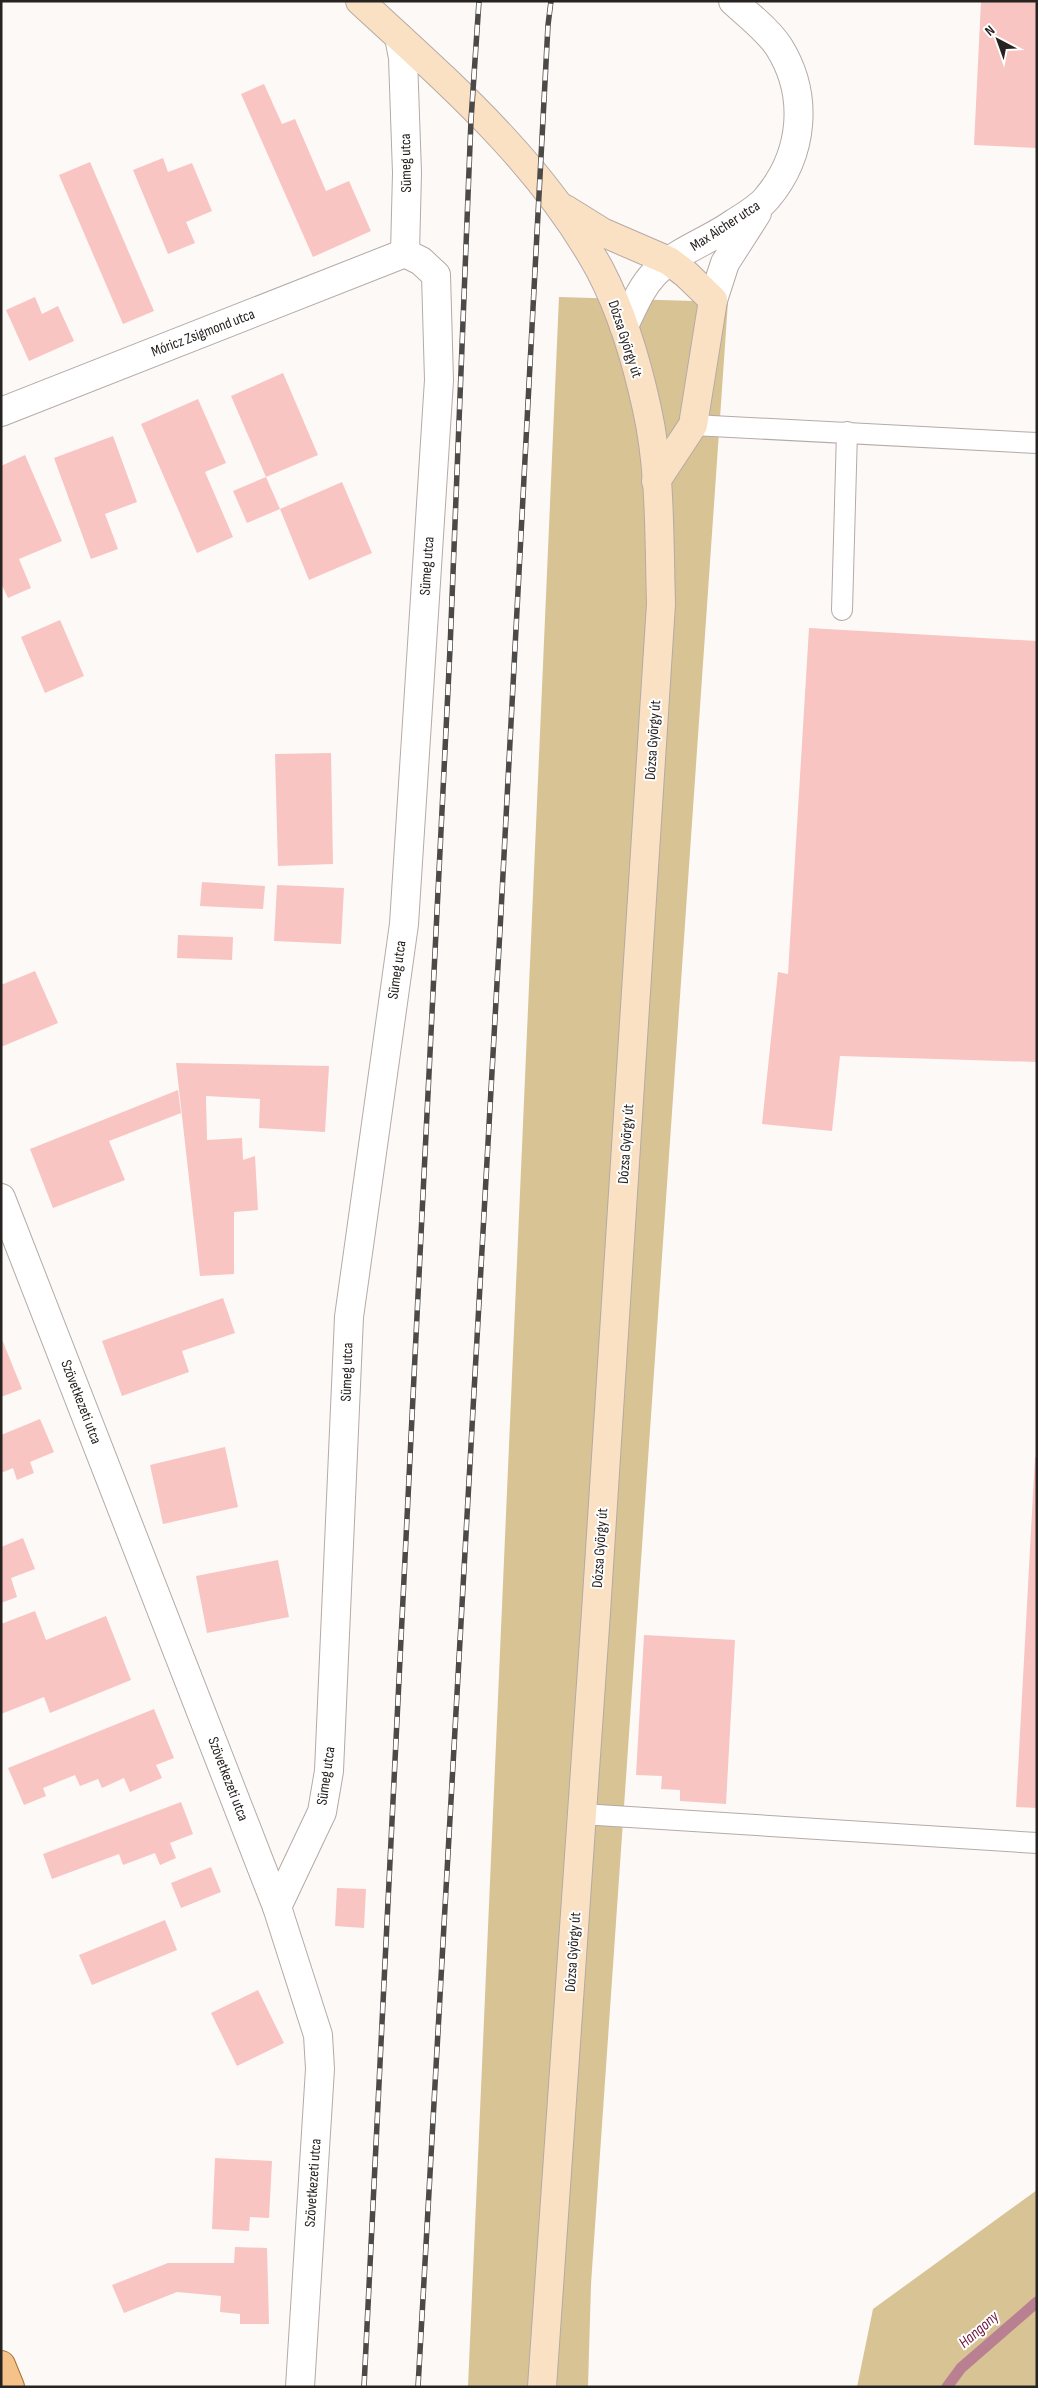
<svg xmlns="http://www.w3.org/2000/svg" width="1038" height="2388" viewBox="0 0 1038 2388" font-family="'Sofia Sans Condensed',sans-serif">
<style>
.green{fill:#d8c395}
.lines{fill:none;stroke-linecap:round;stroke-linejoin:round}
.stream{stroke:#b98091;stroke-width:11}
.building{fill:#f8c5c3}
.lane-casing{stroke:#b5aaa6;stroke-width:22}
.street-casing{stroke:#b5aaa6;stroke-width:30}
.secondary-casing{stroke:#b5aaa6;stroke-width:30}
.primary-casing{stroke:#a87032;stroke-width:30}
.lane{stroke:#fff;stroke-width:20}
.street{stroke:#fff;stroke-width:28}
.secondary{stroke:#fae1c4;stroke-width:28}
.primary{stroke:#f5c289;stroke-width:28}
.rail-casing{stroke:#4d4947;stroke-width:5.5}
.rail{stroke:#fff;stroke-width:4;stroke-dasharray:11;stroke-linecap:butt}
.labels{text-anchor:middle;dominant-baseline:central;stroke-width:4;stroke-linejoin:round;paint-order:stroke}
.street-label{font-size:15px;fill:#272321;stroke:#fff}
.water-label{font-size:16px;font-style:italic;fill:#6f153d;stroke:#fff}
</style>
<rect width="100%" height="100%" fill="#fdf9f7"/>
<g class="green">
<path d="M559,297L728,302L591,2284L588,2387H468Z"/>
<path d="M1037,2190V2387H857L873,2309Z"/>
</g>
<g class="lines">
<path class="stream" d="M947,2387L961,2368L1037,2302"/>
</g>
<g class="building">
<path d="M981,1H1037V148L974,145Z"/>
<path d="M264,84L282,124L295,119L326,191L349,181L371,231L313,257L241,94Z"/>
<path d="M163,158L168,172L192,163L212,211L186,222L195,243L168,254L133,170Z"/>
<path d="M90,162L154,311L123,324L59,175Z"/>
<path d="M35,297L42,314L58,306L74,341L29,361L6,310Z"/>
<path d="M283,373L318,455L266,477L231,396Z"/>
<path d="M198,399L226,463L205,472L233,537L197,553L141,424Z"/>
<path d="M113,436L137,502L105,514L118,549L91,559L54,458Z"/>
<path d="M25,455L62,541L19,559L31,588L8,598L1,583V466Z"/>
<path d="M266,477L280,509L342,482L372,553L309,580L280,509L247,523L233,491Z"/>
<path d="M60,620L84,676L45,693L21,637Z"/>
<path d="M809,628L1037,641V1062L840,1056L832,1131L762,1124L778,972L788,974Z"/>
<path d="M331,753L333,864L278,866L275,754Z"/>
<path d="M202,882L265,886L263,909L200,906Z"/>
<path d="M277,885L344,888L341,944L274,941Z"/>
<path d="M178,935L233,937L232,960L177,958Z"/>
<path d="M35,971L58,1023L1,1047V985Z"/>
<path d="M176,1063L329,1066L325,1132L259,1128L260,1099L206,1096L207,1140L242,1138L243,1160L255,1156L258,1210L234,1212V1274L200,1276Z"/>
<path d="M178,1090L181,1113L109,1141L125,1180L53,1208L30,1149Z"/>
<path d="M223,1298L235,1333L182,1351L189,1372L122,1396L102,1341Z"/>
<path d="M1,1337L22,1389L1,1397Z"/>
<path d="M40,1419L54,1452L30,1462L34,1473L17,1480L13,1468L1,1473V1435Z"/>
<path d="M225,1447L238,1507L163,1524L150,1465Z"/>
<path d="M1035,1457H1037V1808L1016,1807Z"/>
<path d="M23,1538L35,1569L11,1578L17,1597L1,1603V1547Z"/>
<path d="M278,1560L289,1617L207,1633L196,1576Z"/>
<path d="M35,1611L46,1640L106,1616L131,1680L50,1713L44,1697L1,1714V1624Z"/>
<path d="M644,1635L735,1640L726,1804L680,1801V1790L661,1789L662,1776L636,1775Z"/>
<path d="M154,1709L174,1758L156,1765L162,1778L130,1792L124,1778L102,1788L98,1779L80,1786L75,1775L43,1788L46,1796L24,1805L8,1768Z"/>
<path d="M181,1802L193,1834L170,1843L176,1858L160,1865L155,1853L123,1865L119,1854L52,1879L43,1854Z"/>
<path d="M211,1867L221,1892L181,1908L171,1883Z"/>
<path d="M337,1888L366,1889L364,1928L335,1926Z"/>
<path d="M165,1920L177,1950L92,1985L79,1955Z"/>
<path d="M258,1990L284,2043L237,2066L211,2013Z"/>
<path d="M215,2158L272,2161L269,2218L250,2217L249,2231L212,2229Z"/>
<path d="M235,2247L267,2248L269,2324H240V2314L220,2312L221,2296L177,2292L124,2313L112,2285L168,2263H234Z"/>
</g>
<g class="lines">
<g class="lane-casing">
<g id="lane">
<path d="M693,425L1037,443"/>
<path d="M842,610L847,432"/>
<path d="M582,1814L1037,1843"/>
</g>
</g>
<g class="street-casing">
<g id="street">
<path d="M713,300L725,263L757,213"/>
<path d="M624,326C633,308 640,289 654,274C676,251 709,241 734,223C745,216 759,208 767,198C804,154 809,95 779,47C768,30 748,15 733,1"/>
<path d="M1,412L405,253"/>
<path d="M1,1198L277,1907L318,2035L320,2069L300,2387"/>
<path d="M277,1907L322,1812L329,1771L349,1317L404,924L439,380L436,275L421,261L405,253L407,173L403,58L399,37"/>
</g>
</g>
<g class="secondary-casing">
<g id="secondary">
<path d="M360,1C449,83 541,162 600,270C622,312 637,363 647,409C661,472 659,540 661,604L596,1612L542,2387"/>
<path d="M565,209L602,232L669,261L686,274L713,300L693,425L656,481"/>
</g>
</g>
<g class="primary-casing">
<path id="primary" d="M1,2365L10,2387"/>
</g>
<use href="#lane" class="lane"/>
<use href="#street" class="street"/>
<use href="#secondary" class="secondary"/>
<use href="#primary" class="primary"/>
<g class="rail-casing">
<g id="rail">
<path d="M364,2387L450,649L471,120L479,1"/>
<path d="M418,2387L501,912L548,25L551,1"/>
</g>
</g>
<use href="#rail" class="rail"/>
</g>
<g class="labels">
<g class="street-label">
<text transform="translate(406 163) rotate(-91)">Sümeg utca</text>
<text transform="translate(725 226) rotate(-33)">Max Aicher utca</text>
<text transform="translate(203 333) rotate(-21)">Móricz Zsigmond utca</text>
<text transform="translate(625 339) rotate(72)">Dózsa György út</text>
<text transform="translate(427 566) rotate(-86)">Sümeg utca</text>
<text transform="translate(653 740) rotate(-86)">Dózsa György út</text>
<text transform="translate(397 970) rotate(-82)">Sümeg utca</text>
<text transform="translate(626 1144) rotate(-86)">Dózsa György út</text>
<text transform="translate(347 1372) rotate(-88)">Sümeg utca</text>
<text transform="translate(81 1402) rotate(69)">Szövetkezeti utca</text>
<text transform="translate(600 1548) rotate(-86)">Dózsa György út</text>
<text transform="translate(326 1776) rotate(-82)">Sümeg utca</text>
<text transform="translate(228 1779) rotate(69)">Szövetkezeti utca</text>
<text transform="translate(573 1952) rotate(-86)">Dózsa György út</text>
<text transform="translate(313 2183) rotate(-86)">Szövetkezeti utca</text>
</g>
<g class="water-label">
<text transform="translate(979 2330) rotate(-41)">Hangony</text>
</g>
</g>
<rect width="1038" height="2388" fill="none" stroke="#272321" stroke-width="5"/>
<g transform="translate(998 40) rotate(319)" stroke="#ffffff" stroke-width="4" paint-order="stroke">
<path d="M0-4L9 19L0 12L-9 19Z" fill="#272321"/>
<text y="-8" font-size="14" font-weight="bold" text-anchor="middle" fill="#272321">N</text>
</g>
</svg>
